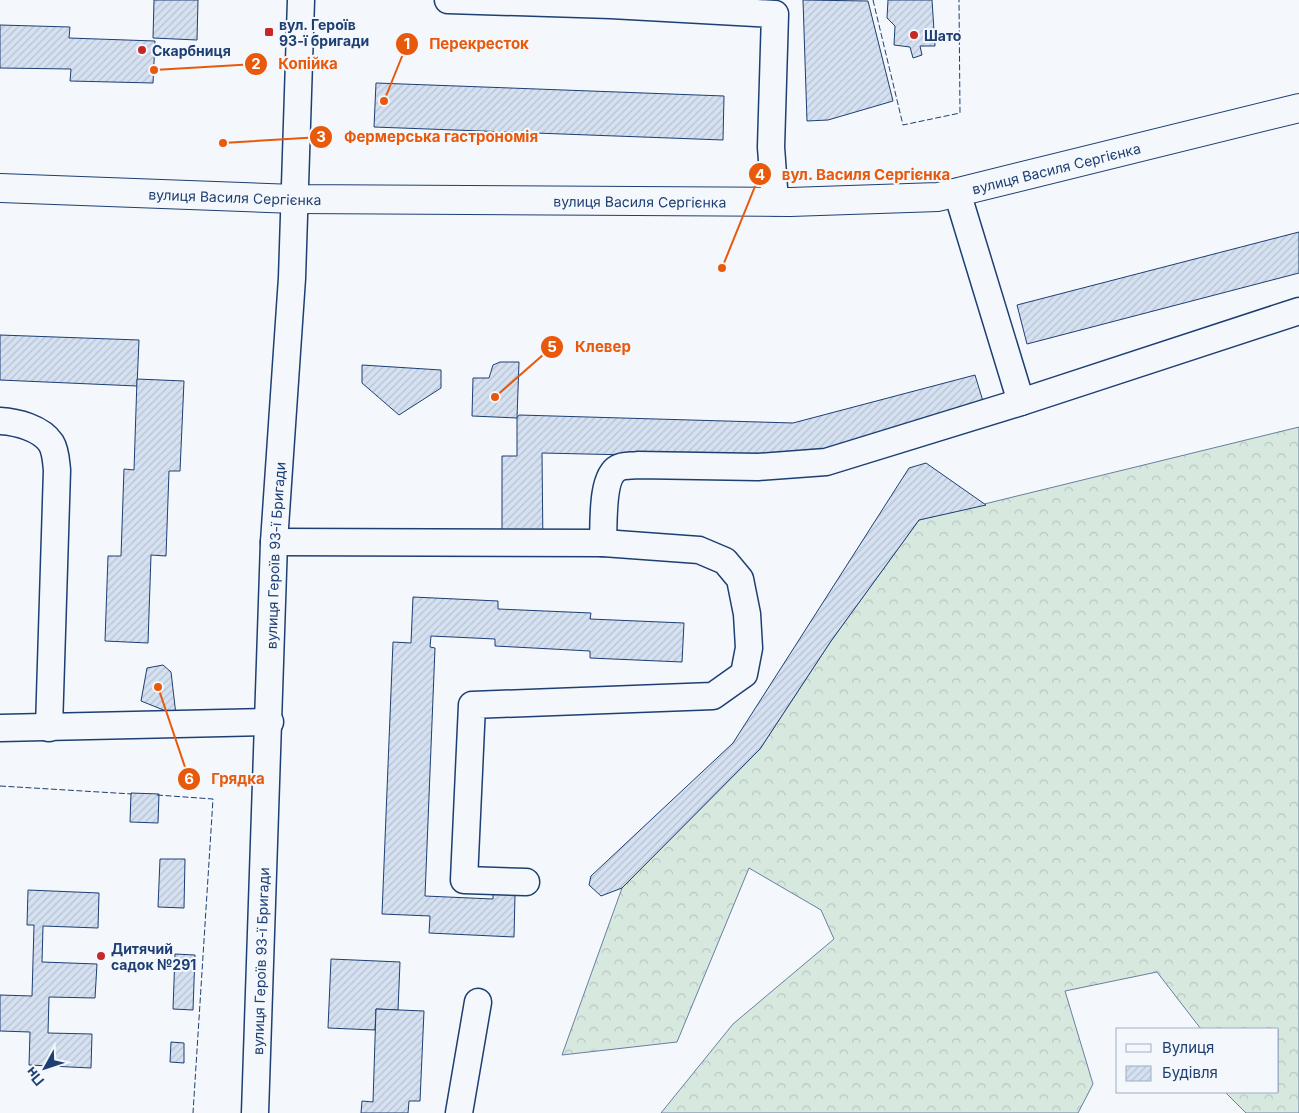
<svg xmlns="http://www.w3.org/2000/svg" width="1299" height="1113" viewBox="0 0 1299 1113" font-family="Inter,sans-serif">
<style>
.forest{fill:url(#forest-crowns);stroke:#687fa3}
.building{fill:url(#building-hatch);stroke:#1d3f73}
.lines{fill:none;stroke-linecap:round;stroke-linejoin:round}
.minor-casing{stroke:#1d3f73;stroke-width:29}
.major-casing{stroke:#1d3f73;stroke-width:30}
.minor{stroke:#f4f7fb;stroke-width:26}
.major{stroke:#f4f7fb;stroke-width:28}
.fence{stroke:#1d3f73;stroke-width:1;stroke-dasharray:6 2.5;stroke-linecap:butt}
.poi-dot{fill:#c62828;stroke:#f4f7fb;stroke-width:2}
.labels{text-anchor:middle;dominant-baseline:central;stroke-width:4;stroke-linejoin:round;paint-order:stroke}
.poi-label{font-size:14px;font-weight:bold;fill:#1d3f73;stroke:#f4f7fb;text-anchor:start}
.street-label{font-size:14px;fill:#1d3f73;stroke:#f4f7fb}
.leader{fill:none;stroke:#e8590c;stroke-width:2}
.callout-dot{fill:#e8590c;stroke:#f4f7fb;stroke-width:2}
.mark-label{font-size:15px;text-anchor:middle;font-weight:bold;fill:#fff}
.callout-label{font-size:15px;text-anchor:middle;font-weight:bold;fill:#e8590c;stroke:#f4f7fb;stroke-width:4;stroke-linejoin:round;paint-order:stroke}
</style>
<defs>
<pattern id="forest-crowns" width="20" height="18" patternUnits="userSpaceOnUse" patternTransform="scale(1.25)"><rect width="20" height="18" fill="#d7e8df"/><path d="M2 6a3 3 0 1 1 6 0M12 15a3 3 0 1 1 6 0" fill="none" stroke="#b8c8c3"/></pattern>
<pattern id="building-hatch" width="6" height="6" patternUnits="userSpaceOnUse" patternTransform="scale(1.25)"><rect width="6" height="6" fill="#d5e0f0"/><path d="M-1 1l2-2M0 6l6-6M5 7l2-2" fill="none" stroke="#b6c1d1"/></pattern>
</defs>
<rect width="100%" height="100%" fill="#f4f7fb"/>
<path class="forest" d="M1299,427V1113H1246L1225,1092H1278V1029H1201L1157,972L1065,991L1093,1084L1078,1113H661L733,1024L834,939L821,910L749,868L677,1042L562,1055L622,888L760,749L831,641L919,520Z"/>
<g class="building">
<path d="M154,0H198L197,40L153,38Z"/>
<path d="M803,0L868,1L893,101L828,120L807,121Z"/>
<path d="M888,0H932L935,46H920L922,55L913,58L910,47L894,45L895,26L887,18Z"/>
<path d="M0,25L70,27L69,38L155,41L153,83L70,81L71,69L0,68Z"/>
<path d="M376,83L724,96L723,140L374,127Z"/>
<path d="M1299,232V273L1027,344L1017,305Z"/>
<path d="M0,335L139,340L137,386L0,380Z"/>
<path d="M500,362H519L517,418L472,416L473,378H489L493,365Z"/>
<path d="M362,365L441,370V388L399,415L362,383Z"/>
<path d="M975,375L986,411L804,459L542,453L543,549L502,548V456H517V418L519,415L793,423Z"/>
<path d="M137,379L184,381L180,471H169L166,556L151,555L148,643L105,641L108,556H121L124,469L134,470Z"/>
<path d="M926,463L986,505L919,520L831,641L760,749L622,888L601,896L589,885L591,876L733,743L909,468Z"/>
<path d="M413,597L498,601V609L591,613L590,619L684,623L682,662L590,658V651L495,646V639L431,636L430,647L435,648L425,896L493,899V894L515,895L514,937L429,933L430,916L382,914L393,642L411,643Z"/>
<path d="M163,665L171,672L176,715L141,701L147,668Z"/>
<path d="M131,793L159,794L158,823L130,822Z"/>
<path d="M160,859H185L184,908L158,907Z"/>
<path d="M28,890L99,893L98,928L43,926L42,962L97,964L95,998L49,997L48,1033L92,1034L91,1068L29,1065L30,1032L0,1031V995L32,996L34,925H27Z"/>
<path d="M175,954L195,955L193,1010L173,1009Z"/>
<path d="M331,959L400,962L398,1010L376,1009L375,1030L328,1028Z"/>
<path d="M376,1009L424,1011L420,1101H409L408,1113H361L362,1101L373,1102Z"/>
<path d="M171,1042L184,1043V1063L170,1062Z"/>
</g>
<g class="lines">
<g class="minor-casing">
<g id="minor">
<path d="M448,0L611,5L775,14L771,147L775,202"/>
<path d="M957,192L1021,402"/>
<path d="M0,421C17,422 41,428 51,443C56,451 56,462 57,470L49,728"/>
<path d="M274,542L603,543L699,550L725,561L740,579L747,614L749,648L744,674L713,696L472,705L464,880L526,882"/>
<path d="M603,543C604,525 601,477 618,468C623,465 632,466 638,465L758,467L826,462L1021,402L1299,311"/>
<path d="M0,728L270,722"/>
<path id="s1" d="M255,1113L274,542L292,278L301,0"/>
<path d="M459,1113L478,1002"/>
</g>
</g>
<g class="major-casing">
<g id="major">
<path id="s2" d="M0,188L295,199L790,202L938,197L1299,108"/>
</g>
</g>
<use href="#minor" class="minor"/>
<use href="#major" class="major"/>
<g class="fence">
<path d="M873,0L903,125L960,113L959,0"/>
<path d="M0,786L132,794"/>
<path d="M157,795L213,799L193,1113"/>
</g>
</g>
<g class="poi-dot">
<rect x="264" y="27" width="10" height="10" rx="2.5"/>
<circle cx="914" cy="35" r="5"/>
<circle cx="142" cy="50" r="5"/>
<circle cx="101" cy="956" r="5"/>
</g>
<g class="labels">
<g class="poi-label">
<text x="279" y="24">вул. Героїв<tspan x="279" dy="16">93-ї бригади</tspan></text>
<text x="924" y="35">Шато</text>
<text x="152" y="50">Скарбниця</text>
<text x="111" y="948">Дитячий<tspan x="111" dy="16">садок №291</tspan></text>
</g>
<g class="street-label">
<text stroke="none"><textPath href="#s2" startOffset="1060">вулиця Василя Сергієнка</textPath></text>
<text stroke="none"><textPath href="#s2" startOffset="235">вулиця Василя Сергієнка</textPath></text>
<text stroke="none"><textPath href="#s2" startOffset="640">вулиця Василя Сергієнка</textPath></text>
<text stroke="none"><textPath href="#s1" startOffset="558">вулиця Героїв 93-ї Бригади</textPath></text>
<text stroke="none"><textPath href="#s1" startOffset="152">вулиця Героїв 93-ї Бригади</textPath></text>
</g>
</g>
<path class="leader" d="M384 101L407 44M154 70L256 64M223 143L321 137M722 268L760 174M495 397L552 347M158 687L189 779"/>
<g class="callout-dot">
<circle cx="384" cy="101" r="5"/>
<circle cx="154" cy="70" r="5"/>
<circle cx="223" cy="143" r="5"/>
<circle cx="722" cy="268" r="5"/>
<circle cx="495" cy="397" r="5"/>
<circle cx="158" cy="687" r="5"/>
<circle cx="407" cy="44" r="12"/>
<circle cx="256" cy="64" r="12"/>
<circle cx="321" cy="137" r="12"/>
<circle cx="760" cy="174" r="12"/>
<circle cx="552" cy="347" r="12"/>
<circle cx="189" cy="779" r="12"/>
</g>
<g class="mark-label">
<text x="407" y="49">1</text>
<text x="256" y="69">2</text>
<text x="321" y="142">3</text>
<text x="760" y="180">4</text>
<text x="552" y="352">5</text>
<text x="189" y="784">6</text>
</g>
<g class="callout-label">
<text x="479" y="49">Перекресток</text>
<text x="308" y="69">Копійка</text>
<text x="441" y="142">Фермерська гастрономія</text>
<text x="866" y="180">вул. Василя Сергієнка</text>
<text x="603" y="352">Клевер</text>
<text x="238" y="784">Грядка</text>
</g>
<rect x="1116" y="1028" width="162" height="65" fill="#f4f7fb" stroke="#9eadc5"/>
<rect x="1126" y="1044" width="25" height="8" fill="#f4f7fb" stroke="#9eadc5"/>
<text x="1162" y="1053" font-size="15" fill="#1d3f73">Вулиця</text>
<rect x="1126" y="1066" width="25" height="15" fill="url(#building-hatch)" stroke="#9eadc5"/>
<text x="1162" y="1078" font-size="15" fill="#1d3f73">Будівля</text>
<g transform="translate(45 1068) rotate(230)" stroke="#f4f7fb" stroke-width="4" paint-order="stroke">
<path d="M0-4L9 19L0 12L-9 19Z" fill="#1d3f73"/>
<text y="-8" font-size="14" font-weight="bold" text-anchor="middle" fill="#1d3f73">Пн</text>
</g>
</svg>
